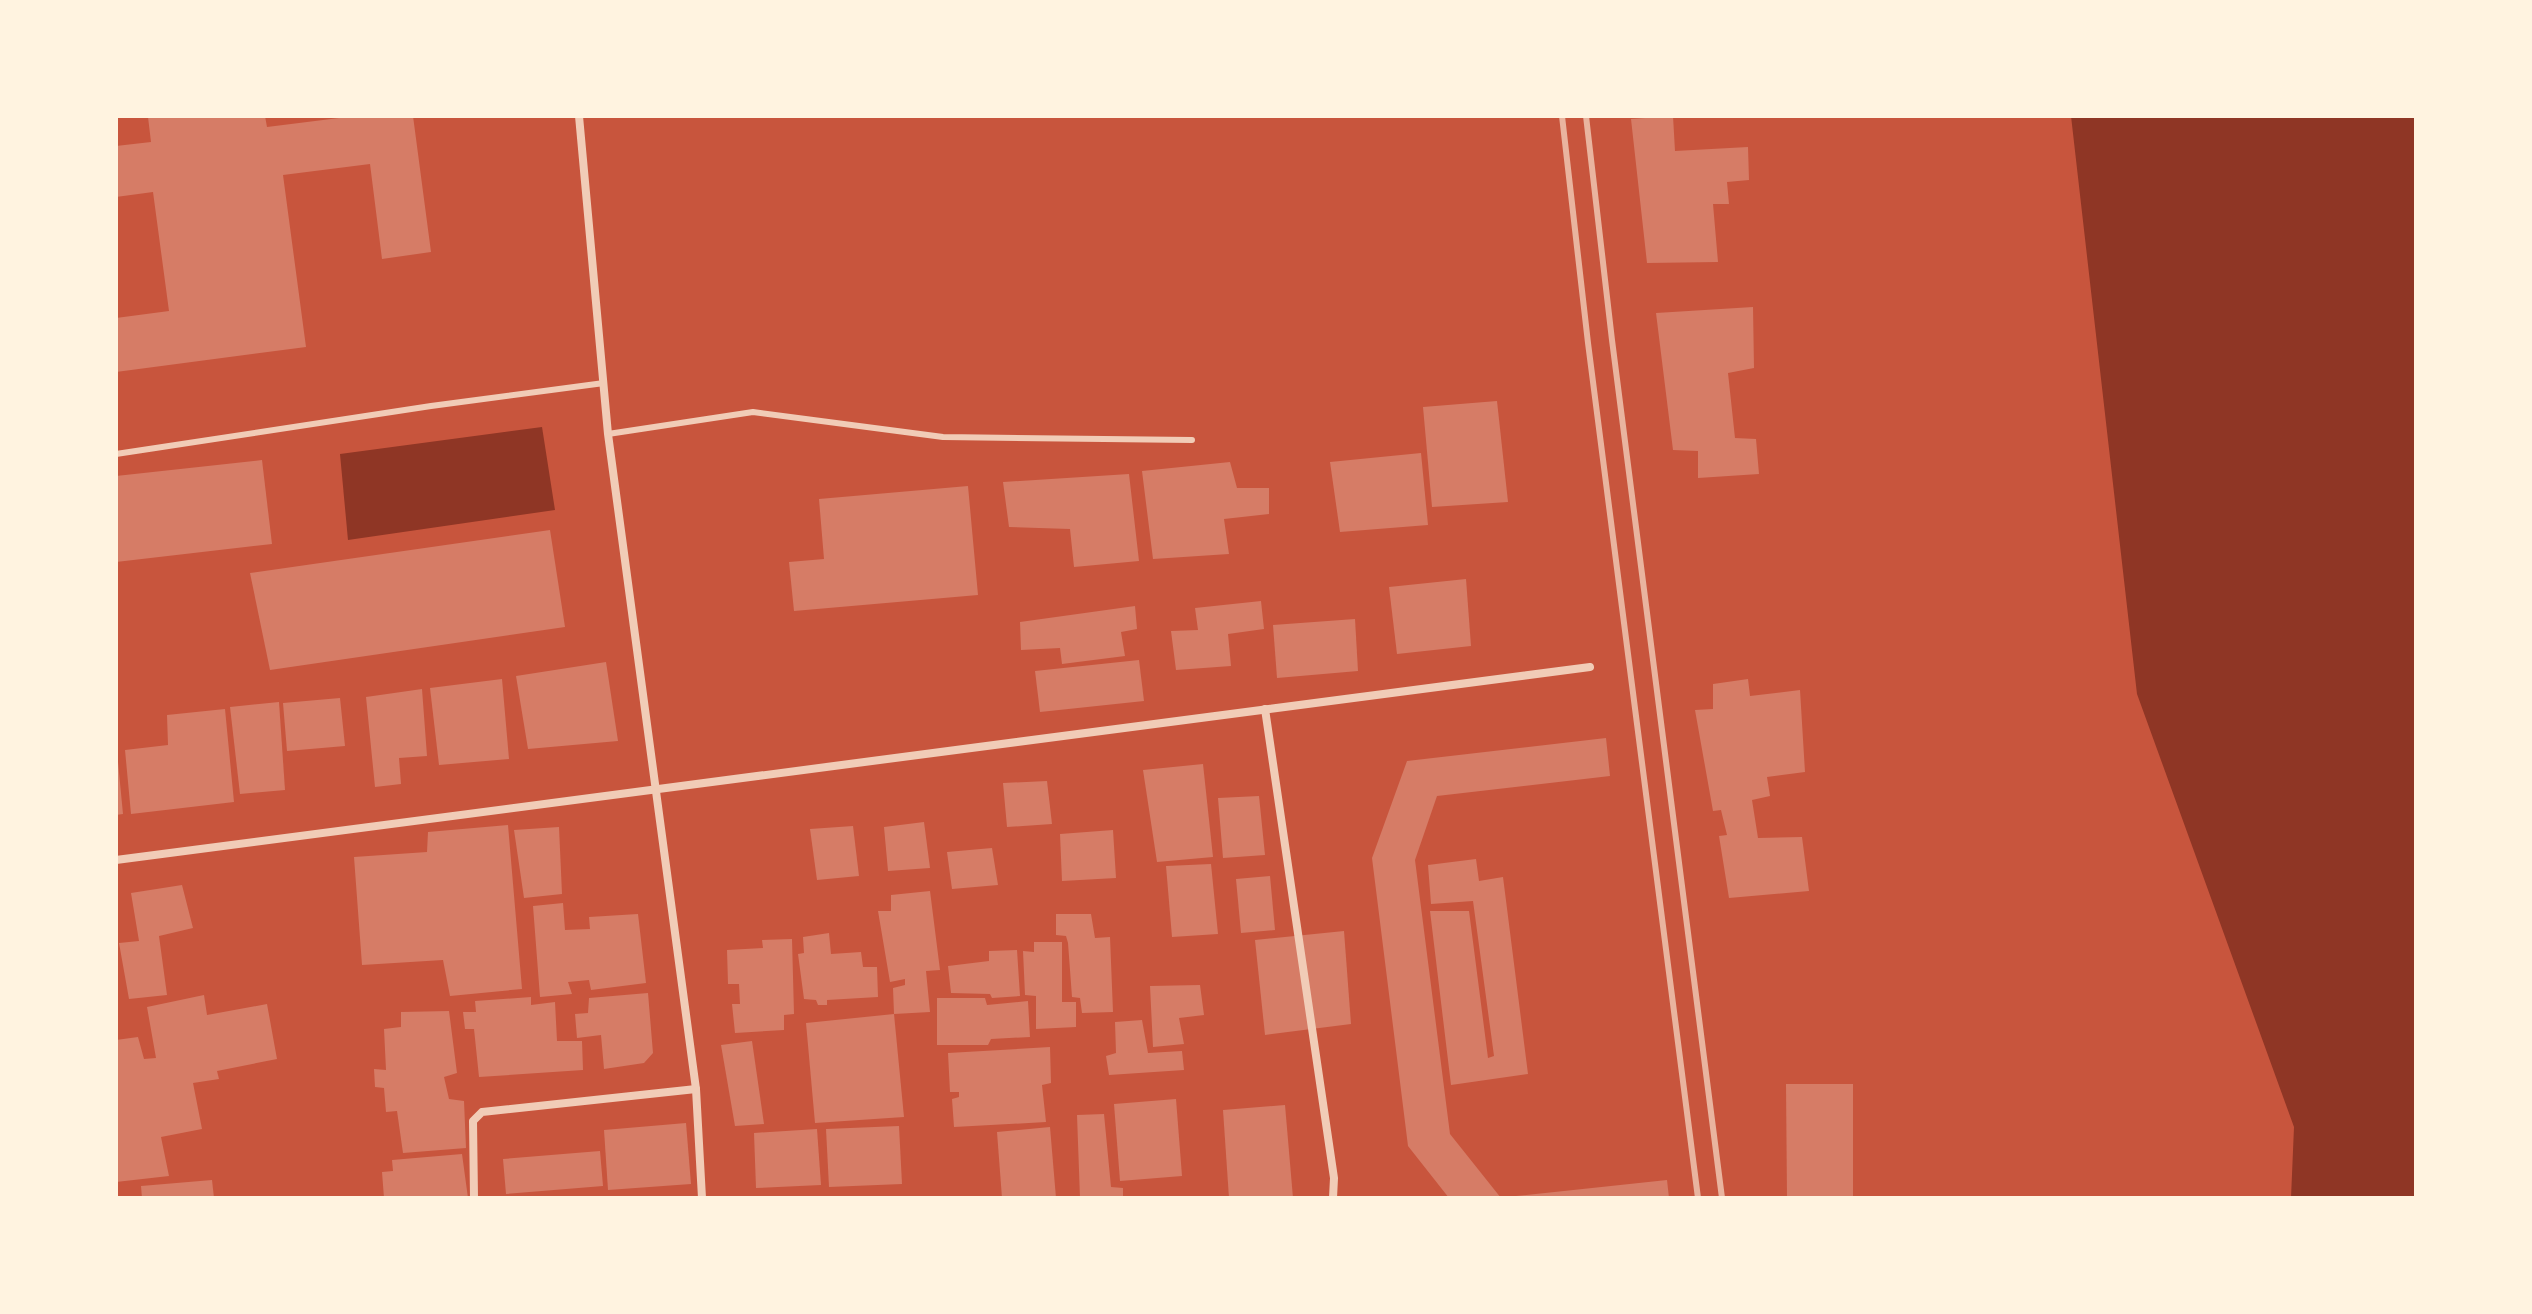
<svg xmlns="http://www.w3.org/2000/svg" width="2532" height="1314" viewBox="0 0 2532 1314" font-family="Commissioner,sans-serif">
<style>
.water{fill:#8f3625}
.building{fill:#d67c66}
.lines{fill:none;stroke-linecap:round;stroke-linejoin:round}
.service{stroke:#f1ccb7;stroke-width:6}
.minor{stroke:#f1ccb7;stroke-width:8}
.rail{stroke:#e9b49f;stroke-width:6}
</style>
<rect width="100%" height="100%" fill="#c8553d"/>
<g class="water">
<path d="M2071,116H2416V1198H2291L2294,1127L2137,694Z"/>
<path d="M542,427L555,510L348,540L340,454Z"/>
</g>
<g class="building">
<path d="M158,116H265L267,127L355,116H413L431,252L382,259L370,164L283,175L306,347L116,372V318L169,311L153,192L116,197V146L151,142L148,117Z"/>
<path d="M1673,116L1675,151L1748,147L1749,180L1727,182L1729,204H1713L1718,262L1647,263L1631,119Z"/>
<path d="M1753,307L1754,368L1728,373L1735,438L1756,439L1759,474L1698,478V451L1673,450L1656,313Z"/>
<path d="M1497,401L1508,502L1432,507L1423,407Z"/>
<path d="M1421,453L1428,525L1340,532L1330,462Z"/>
<path d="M262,460L272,544L116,562V476Z"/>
<path d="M1230,462L1237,488H1269V514L1224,519L1229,554L1153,559L1142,471Z"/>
<path d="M1129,474L1139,561L1074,567L1070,529L1009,527L1003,482Z"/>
<path d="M968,486L978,595L794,611L789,562L824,559L819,499Z"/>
<path d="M550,530L565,627L270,670L250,573Z"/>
<path d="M1466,579L1471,646L1397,654L1389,587Z"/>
<path d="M1261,601L1264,629L1228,634L1231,666L1176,670L1171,631L1198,630L1195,608Z"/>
<path d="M1135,606L1137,629L1121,632L1125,656L1062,664L1060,648L1021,650L1020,622Z"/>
<path d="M1355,619L1358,671L1277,678L1273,625Z"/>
<path d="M1139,660L1144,701L1040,712L1035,671Z"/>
<path d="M606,662L618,741L528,749L516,676Z"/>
<path d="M502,679L509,759L439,765L430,688Z"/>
<path d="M1748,679L1750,696L1800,690L1805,772L1767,777L1770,796L1752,800L1758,838L1802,837L1809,891L1729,898L1719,836L1727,835L1721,810L1713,811L1695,710L1713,709V684Z"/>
<path d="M422,689L427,756L399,758L401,784L375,787L366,697Z"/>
<path d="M340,698L345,746L287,751L283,703Z"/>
<path d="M279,702L285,790L240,794L230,707Z"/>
<path d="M225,709L234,802L131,814L125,750L168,745L167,715Z"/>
<path d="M1606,738L1610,776L1437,796L1415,860L1450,1134L1501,1198H1449L1408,1146L1372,858L1407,761Z"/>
<path d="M116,762H118L123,814L116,815Z"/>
<path d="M1203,764L1213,857L1157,862L1143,770Z"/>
<path d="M1047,781L1052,824L1007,827L1003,783Z"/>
<path d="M1259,796L1265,855L1223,858L1218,798Z"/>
<path d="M924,822L930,868L888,871L884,827Z"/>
<path d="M508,825L522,989L450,996L443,960L362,965L354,857L427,852L428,832Z"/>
<path d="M853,826L859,876L817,880L810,829Z"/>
<path d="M559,827L562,894L524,898L514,830Z"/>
<path d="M1113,830L1116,878L1062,881L1060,834Z"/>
<path d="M992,848L998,885L952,889L947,852Z"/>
<path d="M1476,859L1479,881L1503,877L1528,1074L1451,1085L1430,911H1469L1488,1058L1494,1056L1473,901L1431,904L1428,865Z"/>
<path d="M1211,864L1218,934L1172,937L1166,866Z"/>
<path d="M1270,876L1275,930L1241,933L1236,879Z"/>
<path d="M182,885L193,928L159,936L167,995L129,999L119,943L139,941L131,893Z"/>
<path d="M930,891L940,970L926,971L930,1012L894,1014L893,988L905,985V979L890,982L878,911H891V895Z"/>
<path d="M563,903L565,930L590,929L589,917L638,914L646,983L591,990L589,980L568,982L572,994L540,997L533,906Z"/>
<path d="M1056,914H1091L1095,938L1110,937L1113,1012L1082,1013L1080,998L1072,997L1068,943L1066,936L1056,935Z"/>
<path d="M1344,931L1351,1024L1265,1035L1255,940Z"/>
<path d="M829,933L831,954L861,952L863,967H877L878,997L827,1000V1005H818L816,1000L804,999L798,954L804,953L803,937Z"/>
<path d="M792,939L794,1014L784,1015V1030L735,1033L732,1004H740L739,984H728L727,950L763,948L762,940Z"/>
<path d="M1034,942H1062V1002H1076V1027L1036,1029V996L1025,995L1023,951L1034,952Z"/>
<path d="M1017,950L1020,996L992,998L990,994L951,993L948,966L989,961V951Z"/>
<path d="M1200,985L1204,1015L1179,1018L1184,1044L1153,1047L1150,986Z"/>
<path d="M648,993L653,1053L644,1063L604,1069L601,1035L577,1038L575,1014L588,1013L589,998Z"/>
<path d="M204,995L207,1015L267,1004L277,1059L217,1071L219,1079L193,1083L202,1129L161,1137L169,1176L116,1182V1040L138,1037L144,1059L156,1058L147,1007Z"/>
<path d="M531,997V1005L555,1002L557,1041H582L583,1070L479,1077L474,1029H465L463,1012H476L475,1001Z"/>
<path d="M937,998H985L987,1005L1028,1001L1030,1037L991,1039L988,1045H937Z"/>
<path d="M449,1011L457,1073L444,1077L449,1099L464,1101L466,1148L403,1153L397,1111L386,1112L384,1088L375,1087L374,1069L386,1070L384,1029L401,1027V1012Z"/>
<path d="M894,1014L904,1117L815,1123L806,1023Z"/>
<path d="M1142,1020L1148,1053L1182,1051L1184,1070L1109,1075L1106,1056L1116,1053L1115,1022Z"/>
<path d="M752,1041L764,1124L735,1126L721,1045Z"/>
<path d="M1050,1047L1051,1083L1042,1085L1046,1122L954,1127L952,1099L959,1097V1092H950L948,1053Z"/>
<path d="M1786,1084H1853V1198H1787Z"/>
<path d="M1176,1099L1182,1176L1120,1181L1114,1104Z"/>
<path d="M1285,1105L1293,1198H1229L1223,1110Z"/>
<path d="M1104,1114L1111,1187L1123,1188V1198H1080L1077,1115Z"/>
<path d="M686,1123L691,1184L608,1190L604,1130Z"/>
<path d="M899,1126L902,1184L829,1187L826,1129Z"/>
<path d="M1050,1127L1056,1198H1002L997,1132Z"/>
<path d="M817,1129L821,1185L756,1188L754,1133Z"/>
<path d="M600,1151L603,1186L506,1194L503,1159Z"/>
<path d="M462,1154L468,1198H384L382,1172L393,1171L392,1160Z"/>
<path d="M212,1180L214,1198H142L141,1186Z"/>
<path d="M1667,1180L1669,1198H1516V1196Z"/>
</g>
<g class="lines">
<g class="service">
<path d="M608,434L753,412L943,437L1192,440"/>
<path d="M116,454L431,406L604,383"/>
</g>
<g class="minor">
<path d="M579,116L608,434L696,1089L702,1198"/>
<path d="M1265,709L1334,1178L1333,1198"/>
<path d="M116,860L1590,667"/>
<path d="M474,1198L473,1121L482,1112L696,1089"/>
</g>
<g class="rail">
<path d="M1562,116L1588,343L1698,1198"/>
<path d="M1586,116L1612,340L1722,1198"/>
</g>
</g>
<rect width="2532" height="1314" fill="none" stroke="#fff3e0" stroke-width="236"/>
</svg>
